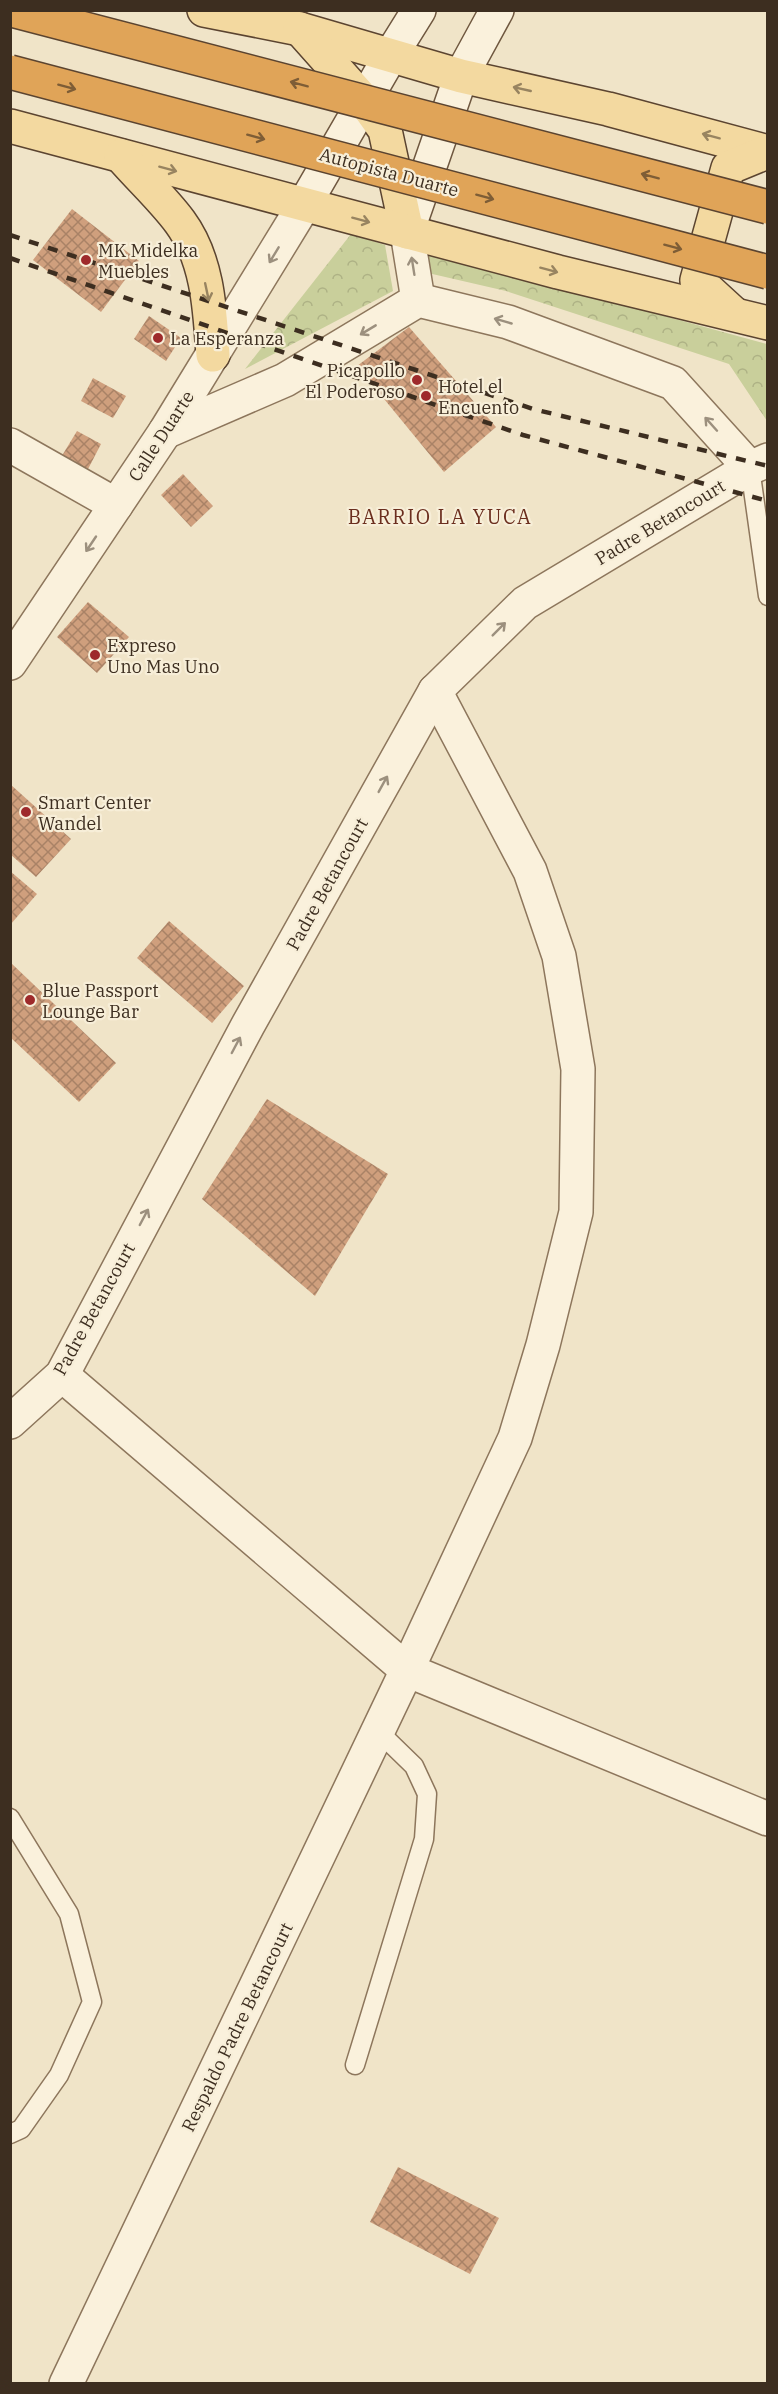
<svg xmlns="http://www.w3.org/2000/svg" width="778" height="2394" viewBox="0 0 778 2394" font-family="'IBM Plex Serif',serif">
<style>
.park{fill:url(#park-crowns)}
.building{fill:url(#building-cross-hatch)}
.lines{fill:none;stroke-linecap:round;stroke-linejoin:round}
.service-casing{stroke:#8d765c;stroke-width:21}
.minor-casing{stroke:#8d765c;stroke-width:36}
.tertiary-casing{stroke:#8d765c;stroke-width:36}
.secondary-casing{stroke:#6f573f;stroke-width:36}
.primary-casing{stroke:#5b4430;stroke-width:36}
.service{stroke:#faf1dc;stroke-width:18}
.minor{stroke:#faf1dc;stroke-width:33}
.tertiary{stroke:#faf1dc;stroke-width:33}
.secondary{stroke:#faf1dc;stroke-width:33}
.primary{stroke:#f3d9a0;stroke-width:33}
.rail{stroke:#3d2e20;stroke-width:4.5;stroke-dasharray:10 10;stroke-linecap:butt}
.motorway-bridge-casing{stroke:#5b4430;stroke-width:36;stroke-linecap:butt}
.motorway-bridge{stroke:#e0a458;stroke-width:33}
.oneway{stroke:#7e5d36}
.oneway2{stroke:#988460}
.oneway3{stroke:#9c907e}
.poi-dot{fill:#9e2a2b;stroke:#f7eed8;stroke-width:2}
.labels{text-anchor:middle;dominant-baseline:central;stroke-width:4.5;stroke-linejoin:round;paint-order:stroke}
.street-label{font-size:18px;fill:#3d2e20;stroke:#f7eed8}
.poi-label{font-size:18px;fill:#3d2e20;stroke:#f7eed8;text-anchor:start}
.neighbourhood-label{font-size:20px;letter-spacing:1.5px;fill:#6b2e1e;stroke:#f7eed8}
</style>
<defs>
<pattern id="park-crowns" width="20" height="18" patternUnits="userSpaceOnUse" patternTransform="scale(1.5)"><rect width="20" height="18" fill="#c9cf9b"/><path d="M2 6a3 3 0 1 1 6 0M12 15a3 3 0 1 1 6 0" fill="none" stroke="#aeb285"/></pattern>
<pattern id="building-cross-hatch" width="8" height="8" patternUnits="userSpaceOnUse" patternTransform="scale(1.5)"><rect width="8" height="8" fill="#cf9f7d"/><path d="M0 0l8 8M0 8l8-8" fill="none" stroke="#a98266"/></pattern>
</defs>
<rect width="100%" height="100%" fill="#f0e4c8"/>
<g class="park">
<path d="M351,234L385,245L393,291L245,369Z"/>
<path d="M423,250L767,344V421L729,364L506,291L428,273Z"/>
</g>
<g class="building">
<path d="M72,209L139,261L101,312L33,260Z"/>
<path d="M149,316L181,338L166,361L134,339Z"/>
<path d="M409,327L496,427L444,472L357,366Z"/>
<path d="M93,378L126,396L113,418L81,401Z"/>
<path d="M77,431L101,444L86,473L60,459Z"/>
<path d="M183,474L213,506L191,527L161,495Z"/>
<path d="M88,602L129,637L97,673L57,637Z"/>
<path d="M10,784L71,839L36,877L10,854Z"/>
<path d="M10,871L37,894L10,925Z"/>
<path d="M169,921L244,986L212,1023L137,958Z"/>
<path d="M10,962L116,1063L79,1102L10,1037Z"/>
<path d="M267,1099L388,1174L315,1296L202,1199Z"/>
<path d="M398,2167L499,2218L470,2274L370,2222Z"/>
</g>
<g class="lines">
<g class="service-casing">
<g id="service">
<path d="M750,468L768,596"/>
<path d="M10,1818L69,1914L92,2002L59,2075L21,2129L10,2134"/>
<path d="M355,2065L424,1839L427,1794L414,1766L378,1731"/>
</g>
</g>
<g class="minor-casing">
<g id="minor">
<path d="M407,232L418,300"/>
<path d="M165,432L285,380L418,300L508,322L673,383L750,468"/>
<path d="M10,445L116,505"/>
<path d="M62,1375L407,1670L768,1819"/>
<path d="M66,2384L407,1670L515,1438L543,1345L576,1212L578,1069L559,956L530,871L435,691"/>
</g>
</g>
<g class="tertiary-casing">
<g id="tertiary">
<path d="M10,663L165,432L304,205"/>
<path d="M10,1422L62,1375L248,1025L435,691L525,603L750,468L768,460"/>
</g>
</g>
<g class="secondary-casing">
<g id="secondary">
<path d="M304,205L391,55L419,10"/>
<path d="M407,232L461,76L497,10"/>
</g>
</g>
<g class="primary-casing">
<g id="primary">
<path d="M204,10L300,29L461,76L608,109L768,152"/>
<path d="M300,29L365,102L385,130L407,232"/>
<path d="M10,126L558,272L768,323"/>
<path d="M121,156C140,178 163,199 180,222C208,260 210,310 213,355"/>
<path d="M733,313L697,280L728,168L767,152"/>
</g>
</g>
<use href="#service" class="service"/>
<use href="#minor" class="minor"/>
<use href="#tertiary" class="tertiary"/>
<use href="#secondary" class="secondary"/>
<use href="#primary" class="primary"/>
<g class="rail">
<path d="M10,235L533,409L768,466"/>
<path d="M10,258L523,435L768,501"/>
</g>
<g class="motorway-bridge-casing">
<g id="motorway-bridge">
<path d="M12,10L768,207"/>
<path d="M10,72L768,272"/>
</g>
</g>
<use href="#motorway-bridge" class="motorway-bridge"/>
</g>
<defs><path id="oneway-shaft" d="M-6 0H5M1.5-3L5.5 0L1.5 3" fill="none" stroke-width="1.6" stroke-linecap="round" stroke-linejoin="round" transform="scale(1.5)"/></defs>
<g class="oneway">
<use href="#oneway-shaft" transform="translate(299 84) rotate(-165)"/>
<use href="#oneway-shaft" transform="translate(67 87) rotate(15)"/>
<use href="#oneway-shaft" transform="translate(256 137) rotate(15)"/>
<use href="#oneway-shaft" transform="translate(650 176) rotate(-165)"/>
<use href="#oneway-shaft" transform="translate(485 197) rotate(15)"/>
<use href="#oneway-shaft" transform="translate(673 247) rotate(15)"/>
</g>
<g class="oneway2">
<use href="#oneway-shaft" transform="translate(522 89) rotate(-167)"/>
<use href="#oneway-shaft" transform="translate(711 136) rotate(-165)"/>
<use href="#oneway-shaft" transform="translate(168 169) rotate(15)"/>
<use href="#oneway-shaft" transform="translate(361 220) rotate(15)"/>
<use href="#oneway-shaft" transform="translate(549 270) rotate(15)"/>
<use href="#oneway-shaft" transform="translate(207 292) rotate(78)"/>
</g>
<g class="oneway3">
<use href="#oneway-shaft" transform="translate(274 255) rotate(121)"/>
<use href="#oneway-shaft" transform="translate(413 266) rotate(-99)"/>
<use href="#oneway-shaft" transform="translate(503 321) rotate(-164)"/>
<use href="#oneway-shaft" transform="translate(368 330) rotate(149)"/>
<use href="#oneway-shaft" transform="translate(711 424) rotate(-132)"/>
<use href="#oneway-shaft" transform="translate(91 544) rotate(124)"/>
<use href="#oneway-shaft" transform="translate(499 629) rotate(-45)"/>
<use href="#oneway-shaft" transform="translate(383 784) rotate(-61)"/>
<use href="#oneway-shaft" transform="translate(236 1045) rotate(-62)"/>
<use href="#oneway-shaft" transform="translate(144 1217) rotate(-62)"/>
</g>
<g class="poi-dot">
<circle cx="86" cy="260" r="6"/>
<circle cx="158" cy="338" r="6"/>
<circle cx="417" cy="380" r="6"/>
<circle cx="426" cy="396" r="6"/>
<circle cx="95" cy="655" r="6"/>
<circle cx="26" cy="812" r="6"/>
<circle cx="30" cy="1000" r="6"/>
</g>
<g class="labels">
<g class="street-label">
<text transform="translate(389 172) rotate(15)">Autopista Duarte</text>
<text transform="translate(161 436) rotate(-57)">Calle Duarte</text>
<text transform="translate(660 522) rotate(-31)">Padre Betancourt</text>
<text transform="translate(327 884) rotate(-61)">Padre Betancourt</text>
<text transform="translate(94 1309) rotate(-61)">Padre Betancourt</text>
<text transform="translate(237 2027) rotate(-64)">Respaldo Padre Betancourt</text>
</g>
<g class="poi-label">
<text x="98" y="250">MK Midelka<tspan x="98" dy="21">Muebles</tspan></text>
<text x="170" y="338">La Esperanza</text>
<text x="405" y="370" text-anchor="end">Picapollo<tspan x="405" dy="21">El Poderoso</tspan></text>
<text x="438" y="386">Hotel el<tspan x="438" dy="21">Encuento</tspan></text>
<text x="107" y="645">Expreso<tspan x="107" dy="21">Uno Mas Uno</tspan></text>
<text x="38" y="802">Smart Center<tspan x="38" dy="21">Wandel</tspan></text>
<text x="42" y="990">Blue Passport<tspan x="42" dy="21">Lounge Bar</tspan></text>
</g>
<g class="neighbourhood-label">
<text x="440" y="516">BARRIO LA YUCA</text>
</g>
</g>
<rect width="778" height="2394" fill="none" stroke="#3d2e20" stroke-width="24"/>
</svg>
